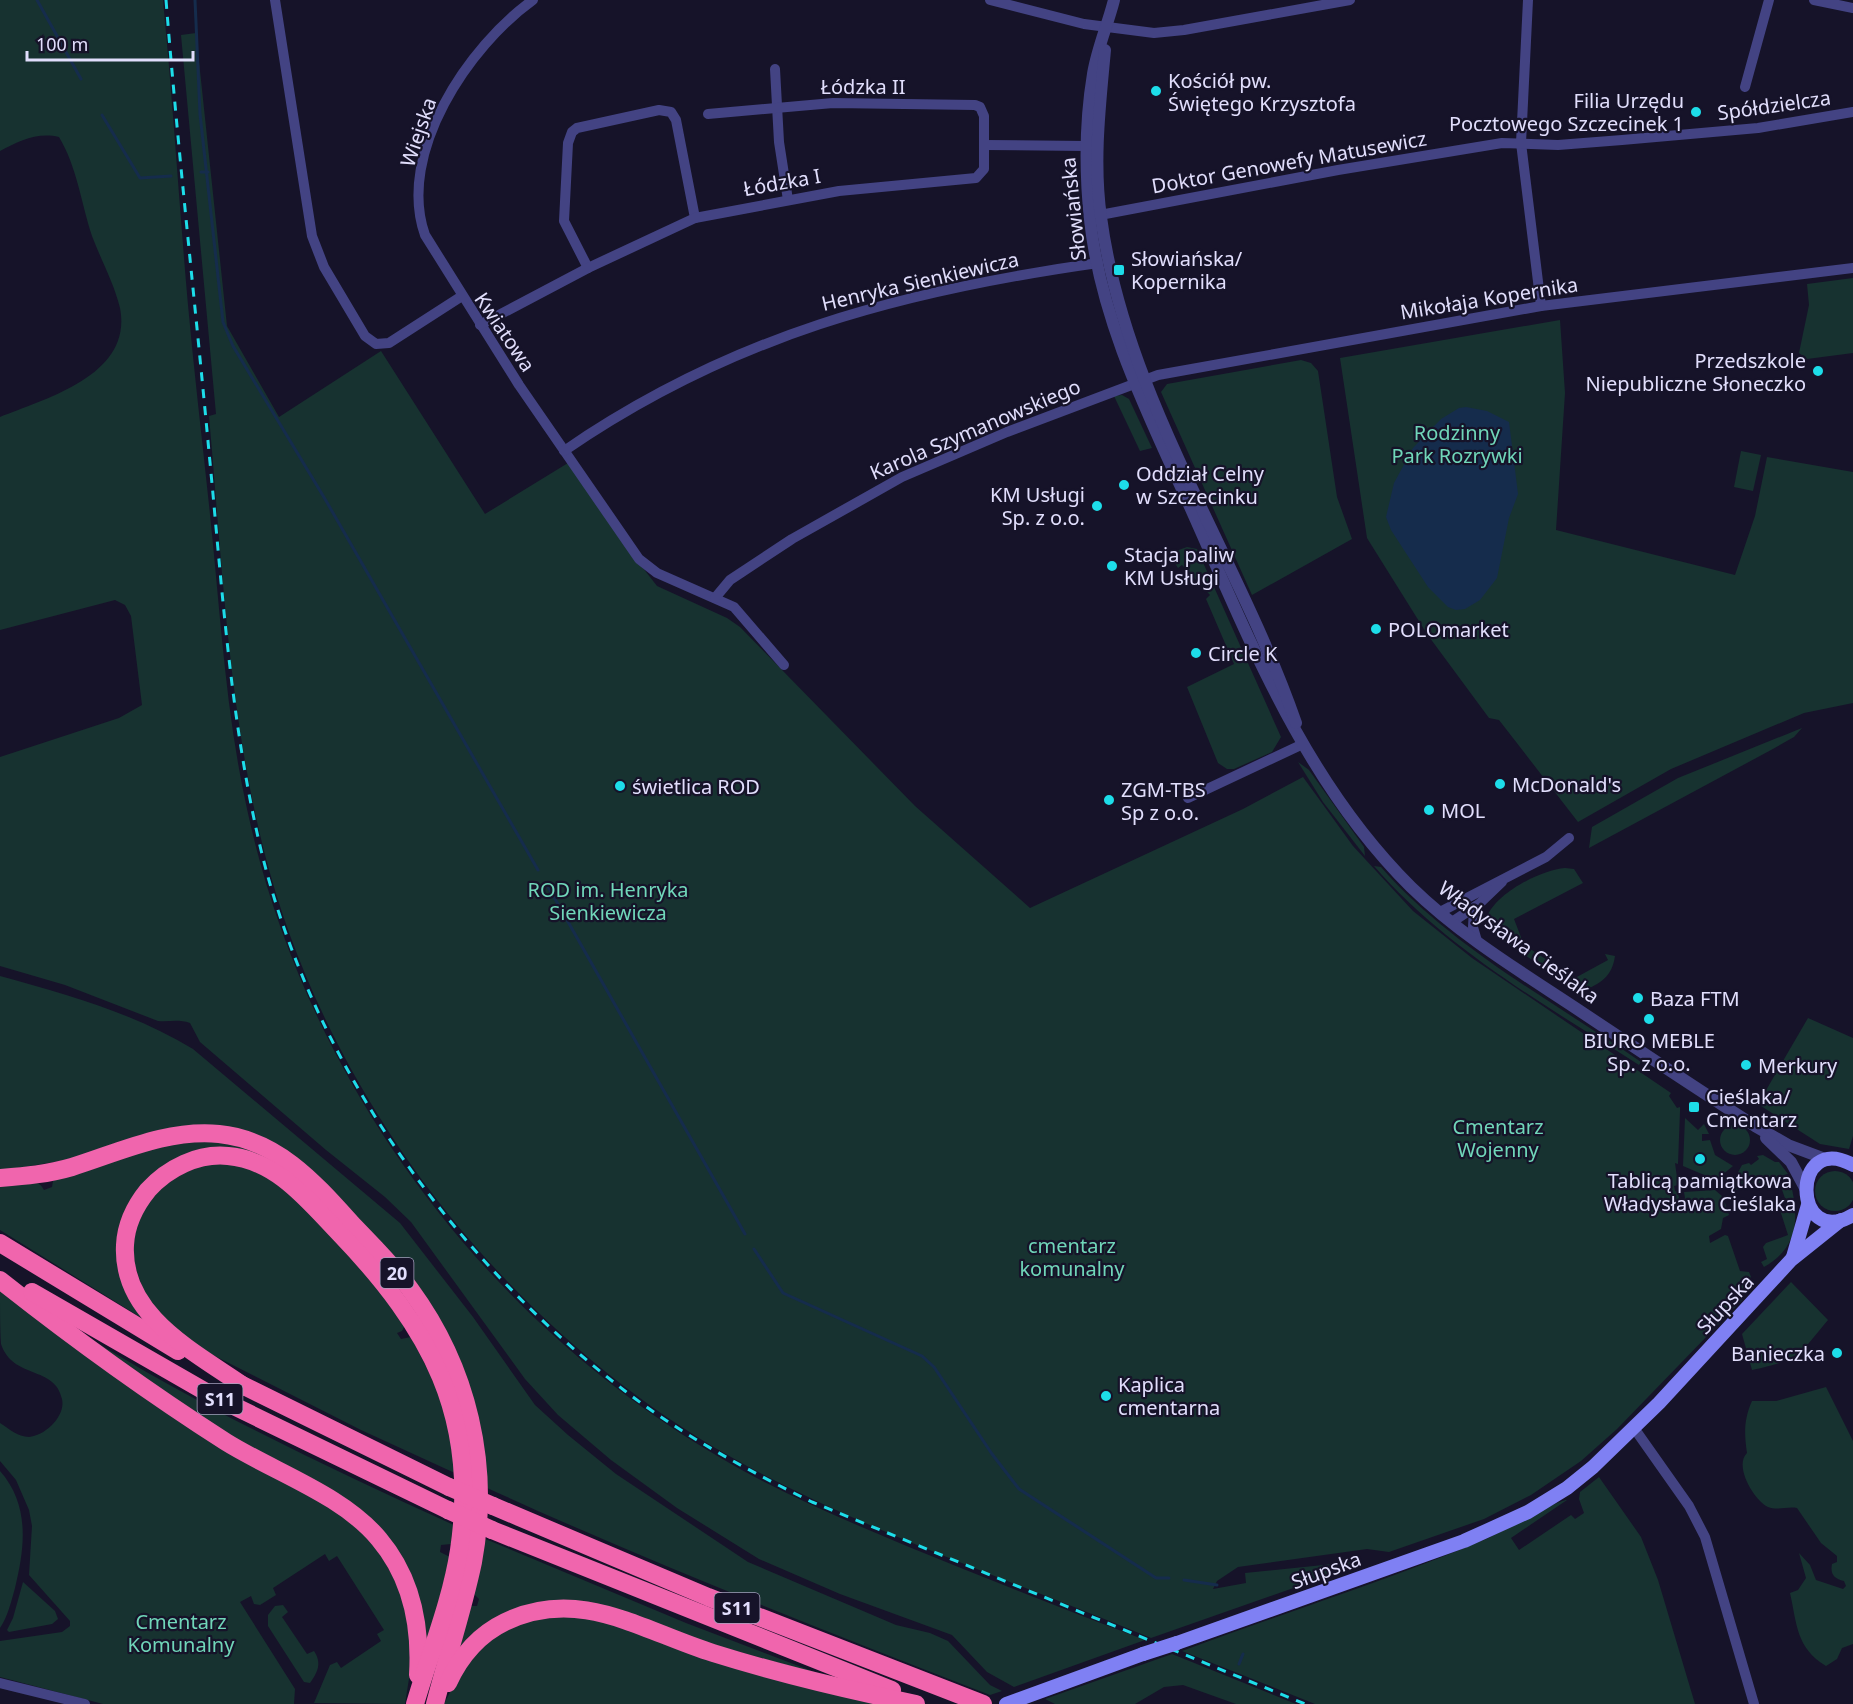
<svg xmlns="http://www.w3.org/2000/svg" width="1853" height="1704" viewBox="0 0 1853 1704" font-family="'Noto Sans',sans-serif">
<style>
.green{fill:#173230}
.water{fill:#152c4c}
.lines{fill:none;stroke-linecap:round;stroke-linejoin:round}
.stream{stroke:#152c4c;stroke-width:3}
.minor{stroke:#434383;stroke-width:10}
.tertiary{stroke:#434383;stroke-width:12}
.secondary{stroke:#7f80f3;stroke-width:14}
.motorway{stroke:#f065ad;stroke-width:18}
.rail{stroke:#1ddde9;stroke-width:3;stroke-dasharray:9 8;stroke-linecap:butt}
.secondary-bridge{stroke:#7f80f3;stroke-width:14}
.motorway-bridge{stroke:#f065ad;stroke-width:18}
.poi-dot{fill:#1ddde9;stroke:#161329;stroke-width:2}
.labels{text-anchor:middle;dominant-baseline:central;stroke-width:4.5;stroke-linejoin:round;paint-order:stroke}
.shield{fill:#161329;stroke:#a4a1bd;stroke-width:1.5}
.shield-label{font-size:18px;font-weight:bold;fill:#e1defc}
.poi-label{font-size:20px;fill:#e1defc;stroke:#161329;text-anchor:start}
.street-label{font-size:20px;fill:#e1defc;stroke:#161329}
.park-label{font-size:20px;fill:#70d6b9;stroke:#161329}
</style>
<rect width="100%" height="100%" fill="#161329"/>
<g class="green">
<path d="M0,0H163C173,102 179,204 188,305C194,372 202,438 209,505C220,606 225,710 247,809C304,1075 476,1311 709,1451C773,1490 840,1518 909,1547C987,1579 1066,1610 1145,1640L1014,1687L987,1672L952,1635L840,1594L759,1559L677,1508L611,1460L558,1415L525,1379L411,1222L385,1197L326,1150L200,1042L190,1023C178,1019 170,1022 158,1021L65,985L0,966V757L119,718L142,705L131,616L125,605L115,600L0,630V417C47,398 133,375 120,308C114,283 101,260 92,236C81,202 77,167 59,137C37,132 19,141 0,151Z"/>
<path d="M196,33L227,326L279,417L381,351L485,514L568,463L618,536L657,586L727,618L740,627L915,806L1030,908L1243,809L1303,777L1353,846L1413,911L1472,958L1671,1093L1669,1096L1677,1108L1680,1107V1111L1678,1164L1675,1163L1678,1185L1674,1186L1675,1191L1678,1192L1679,1198H1685L1684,1192L1715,1190L1723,1197L1729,1215L1723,1218L1721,1229L1709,1236L1710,1243L1725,1235L1728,1236L1740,1271L1749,1272L1751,1277L1742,1300L1617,1429L1581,1461L1531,1495L1484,1519L1389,1552L1367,1549L1238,1567L1217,1581L1213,1589L1246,1583L1245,1573L1362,1561V1564L1151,1638C1016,1582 875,1535 747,1466C516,1341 329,1107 264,851C228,709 222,561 209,416L216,414L181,35Z"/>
<path d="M1853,278V353L1807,359L1799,353L1809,305L1807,284Z"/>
<path d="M1560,320L1565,393L1556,530L1735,575L1755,516L1767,457L1853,472V703L1804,713L1671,769L1578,822L1499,720L1489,718L1427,634L1367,538L1340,358Z"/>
<path d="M1301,360L1311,363L1318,371L1337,497L1352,539L1252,595L1161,392L1167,384Z"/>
<path d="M1122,395L1129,399L1152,448L1140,451L1114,396Z"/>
<path d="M1741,451L1761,455L1753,491L1734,487Z"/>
<path d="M1187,547L1197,549L1281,737L1272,752L1234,769H1227L1218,763L1187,687L1234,664L1206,599L1210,595L1182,565L1178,568L1173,560L1176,551Z"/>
<path d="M1802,728L1794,737L1771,750L1589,848L1592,827L1678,778Z"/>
<path d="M1298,762L1309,770L1364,847L1365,856L1323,802Z"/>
<path d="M1374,866L1381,867C1452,948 1553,1001 1641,1062L1639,1065C1547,1006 1446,949 1374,866Z"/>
<path d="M1565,868L1574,869L1583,883L1514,919L1524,945L1575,978L1608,960L1605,954L1615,956C1612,977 1601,983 1581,992L1496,936L1490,927L1487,917C1496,893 1541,870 1565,868Z"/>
<path d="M0,976C66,994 134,1013 193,1049L400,1223L473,1317L535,1405L568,1435L616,1474L748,1562L896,1625L930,1633L948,1641L990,1685L1002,1691L990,1695C820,1629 651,1563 485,1487L443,1329L240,1131L0,1171Z"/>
<path d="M1808,1018L1853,1038V1136L1849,1149L1820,1144L1758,1104Z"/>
<path d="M1685,1118L1698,1130L1704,1124L1709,1134H1702V1141L1710,1140L1715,1155L1733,1166L1716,1180L1683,1166Z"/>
<circle cx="1735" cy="1140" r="15"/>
<path d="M206,1138C228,1141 251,1144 271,1156C298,1171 317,1195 338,1217C373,1254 411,1292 435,1337C459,1382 469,1432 473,1482L469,1480C466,1437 457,1396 439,1357C414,1303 372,1260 332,1217C313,1197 293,1173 268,1160C236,1143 194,1146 164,1166C137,1184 121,1213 118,1245C117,1261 121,1279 128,1294C132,1301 139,1310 140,1317L0,1230V1183C15,1182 37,1175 44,1190L52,1187L53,1181L61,1176L153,1146Z"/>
<path d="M1763,1155L1775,1162H1779L1788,1174L1736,1190V1181L1734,1180L1742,1165L1749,1163L1751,1165L1759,1159L1757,1156Z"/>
<path d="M222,1163C231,1164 241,1165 249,1168C307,1191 367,1275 405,1325L402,1331L397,1333L401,1339L411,1337L444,1402L457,1474L361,1430L203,1350L186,1339L147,1301L131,1254L138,1219L155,1192L191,1168Z"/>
<circle cx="1835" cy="1191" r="20"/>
<path d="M1789,1177C1799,1214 1801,1246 1764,1267L1761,1262L1767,1259L1763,1247L1766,1243L1788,1235L1780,1210L1788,1207L1779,1181Z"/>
<path d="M1791,1282L1828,1320C1799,1355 1799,1360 1752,1370L1742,1334Z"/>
<path d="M0,1289L336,1509L377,1547L406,1602L411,1666L405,1704L314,1703L330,1665L337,1662L341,1668L381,1641L377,1634L384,1630L337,1556L329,1561L325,1554L273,1588L276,1595L260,1605L254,1604L251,1596L240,1602L295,1689L294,1704H103L0,1677V1641L62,1632L70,1626V1621L29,1575L32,1526L29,1510L16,1480L0,1461V1423C8,1428 18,1437 29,1437C45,1436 66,1416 62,1399C55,1365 13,1380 1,1344C0,1329 0,1305 0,1289Z"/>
<path d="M81,1333C200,1407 328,1468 456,1526L451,1544L441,1545L440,1552L450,1557L424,1659L394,1550Z"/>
<path d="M1826,1387L1853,1441V1644L1842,1648L1837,1659L1826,1666C1796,1648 1797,1624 1790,1593L1798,1590L1806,1578L1799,1553L1810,1565L1816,1580L1843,1589L1846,1586L1844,1581C1834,1579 1830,1574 1832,1564L1837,1562V1556L1821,1543L1797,1508C1787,1506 1778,1511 1768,1507C1756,1502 1733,1467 1747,1453C1744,1433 1744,1419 1752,1401H1776Z"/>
<path d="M0,1471C30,1505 25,1547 15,1588C11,1602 8,1616 0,1628Z"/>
<path d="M1599,1477L1641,1537L1658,1580L1695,1704H1315L1182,1651C1283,1613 1387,1581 1486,1539C1500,1533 1559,1499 1567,1500L1511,1538L1519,1550L1571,1515L1575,1519L1584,1513L1579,1499L1580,1492Z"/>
<path d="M483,1538L686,1623L825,1676L558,1601L451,1662L471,1606H477L479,1599L472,1592Z"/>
<path d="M23,1582L55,1611L58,1619L52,1624L9,1632L7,1630L13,1618Z"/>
<path d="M283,1605L288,1612L282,1617L307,1654L314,1651C322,1663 318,1672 310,1683L304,1682L268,1626V1615L275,1606Z"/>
<path d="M572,1613L882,1704H444C461,1670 481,1639 517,1623C532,1616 555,1616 572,1613Z"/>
<path d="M1172,1654L1296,1704H1236L1183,1685L1164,1687L1135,1704H1055L1045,1699Z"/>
</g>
<path class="water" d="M1466,407L1487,411L1509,422L1518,494L1509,518L1497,578L1480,600L1465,609L1456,610L1448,607L1428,587L1391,530L1386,517L1394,483L1413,448L1441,419L1459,408Z"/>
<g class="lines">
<g class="stream">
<path d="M37,0L81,79"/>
<path d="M195,0L200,114L223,322L233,346L325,499L538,870"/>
<path d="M102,115L140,178L171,176"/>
<path d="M201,172H208"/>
<path d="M546,883L745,1234"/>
<path d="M754,1249L783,1293L922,1356L934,1367L992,1454L1019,1489L1156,1578H1169"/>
<path d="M1184,1580L1217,1585"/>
<path d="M1239,1664L1243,1654"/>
</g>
<g class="minor">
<path d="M275,0L312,236L324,267L365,336L376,344L389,343L462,296"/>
<path d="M533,0C469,46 396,153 425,235L519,385L639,559L657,573L734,607L784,665"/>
<path d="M990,0L1084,24L1154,33L1184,30L1350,0"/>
<path d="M1528,0L1521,143L1541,306"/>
<path d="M1814,0L1853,8"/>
<path d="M775,69L779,142L788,200"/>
<path d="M1745,87L1769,0"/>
<path d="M984,145L1087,146"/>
<path d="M1100,215L1338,170L1502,143L1558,145L1622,140L1758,128L1853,112"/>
<path d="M588,268L564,221L568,143L572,132L577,128L659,110L671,112L676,120L695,218"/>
<path d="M480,325L588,268L695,218L839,191L976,178L984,169V116L980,107L975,105L833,103L708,114"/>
<path d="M564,451C731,336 900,291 1098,263"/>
<path d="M715,598L730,580L792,539L902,477L1007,432L1158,375L1541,306L1853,268"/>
<path d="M1188,798L1303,744"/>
<path d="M1474,908L1473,927L1477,941"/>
<path d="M1440,912L1546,857L1569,838"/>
<path d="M1452,922L1479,904L1502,882"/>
<path d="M1634,1428L1689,1506L1705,1537L1754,1704"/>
<path d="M0,1683L85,1704"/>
</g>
<g class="tertiary">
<path d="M1114,0C1108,24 1097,49 1093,74C1085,122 1085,172 1090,220C1101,322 1149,416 1191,509C1251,643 1305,782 1411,887C1459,934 1518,970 1574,1007C1634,1047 1694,1087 1755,1126L1788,1145L1828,1160"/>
<path d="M1105,50C1100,105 1093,162 1101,217C1125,398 1237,553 1296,723"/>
<path d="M1766,1138L1791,1162L1805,1188"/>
</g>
<g class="secondary">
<path d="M1853,1165C1790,1130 1792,1251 1853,1215"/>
<path d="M1793,1257L1808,1205"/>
<path d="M1177,1643L1464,1541L1528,1512L1567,1488L1593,1467L1659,1403L1791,1260L1841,1220"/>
<path d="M1006,1704L1143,1654"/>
</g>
<g class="motorway">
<path d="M0,1178C25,1176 48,1174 72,1167C120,1152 167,1129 219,1134C278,1140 315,1183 352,1224C372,1245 393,1265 410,1289C468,1368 491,1465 473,1562C463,1610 447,1657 435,1704"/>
<path d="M0,1243L178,1351"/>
<path d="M0,1280C72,1337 148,1392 226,1442C274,1472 343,1495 379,1539C412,1578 421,1626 418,1675"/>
<path d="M32,1292L213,1396L448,1510"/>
<path d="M234,1381L449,1487"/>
<path d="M245,1387C195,1352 121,1316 125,1245C126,1224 135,1206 148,1190C168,1168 198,1153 228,1156C277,1160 309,1202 340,1234C430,1328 479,1416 459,1550C451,1602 430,1653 415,1704"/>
<path d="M493,1506L708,1597L983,1704"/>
<path d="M492,1530L892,1690"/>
<path d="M448,1683C460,1657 478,1635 505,1622C580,1586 642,1631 713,1653C780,1674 848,1690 916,1704"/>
</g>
<path class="rail" d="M166,0C178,151 195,301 209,452C222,585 230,720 261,850C313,1064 451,1257 625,1391C682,1435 747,1470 812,1502L1305,1704"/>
<path class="secondary-bridge" d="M1143,1654L1177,1643"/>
<g class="motorway-bridge">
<path d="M449,1487L493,1506"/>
<path d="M448,1510L492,1530"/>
</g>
</g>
<g class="poi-dot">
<circle cx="1156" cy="91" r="6"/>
<circle cx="1696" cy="112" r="6"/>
<rect x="1113" y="264" width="12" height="12" rx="3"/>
<circle cx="1818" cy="371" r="6"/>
<circle cx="1124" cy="485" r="6"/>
<circle cx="1097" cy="506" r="6"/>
<circle cx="1112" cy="566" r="6"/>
<circle cx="1376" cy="629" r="6"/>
<circle cx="1196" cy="653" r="6"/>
<circle cx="1500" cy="784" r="6"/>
<circle cx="620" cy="786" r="6"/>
<circle cx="1109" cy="800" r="6"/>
<circle cx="1429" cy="810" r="6"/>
<circle cx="1638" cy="998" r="6"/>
<circle cx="1649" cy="1019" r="6"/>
<circle cx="1746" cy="1065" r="6"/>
<rect x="1688" y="1101" width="12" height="12" rx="3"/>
<circle cx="1700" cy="1159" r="6"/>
<circle cx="1837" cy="1353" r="6"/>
<circle cx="1106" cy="1396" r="6"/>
</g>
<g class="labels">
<g class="shield">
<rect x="380.5" y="1258" width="33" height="30" rx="4.5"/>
<rect x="197.5" y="1384" width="45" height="30" rx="4.5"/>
<rect x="714.5" y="1593" width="45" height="30" rx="4.5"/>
</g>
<g class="shield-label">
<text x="397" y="1273">20</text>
<text x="220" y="1399">S11</text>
<text x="737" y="1608">S11</text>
</g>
<g class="poi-label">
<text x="1168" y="80">Kościół pw.<tspan x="1168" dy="23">Świętego Krzysztofa</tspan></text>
<text x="1684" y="100" text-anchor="end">Filia Urzędu<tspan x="1684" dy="23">Pocztowego Szczecinek 1</tspan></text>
<text x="1131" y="258">Słowiańska/<tspan x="1131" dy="23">Kopernika</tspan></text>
<text x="1806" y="360" text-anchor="end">Przedszkole<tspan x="1806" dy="23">Niepubliczne Słoneczko</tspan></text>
<text x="1136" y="473">Oddział Celny<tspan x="1136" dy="23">w Szczecinku</tspan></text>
<text x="1085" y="494" text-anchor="end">KM Usługi<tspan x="1085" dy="23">Sp. z o.o.</tspan></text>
<text x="1124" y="554">Stacja paliw<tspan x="1124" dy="23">KM Usługi</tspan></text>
<text x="1388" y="629">POLOmarket</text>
<text x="1208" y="653">Circle K</text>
<text x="1512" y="784">McDonald's</text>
<text x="632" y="786">świetlica ROD</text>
<text x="1121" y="789">ZGM-TBS<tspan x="1121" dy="23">Sp z o.o.</tspan></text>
<text x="1441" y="810">MOL</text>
<text x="1650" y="998">Baza FTM</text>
<text x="1649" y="1040" text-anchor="middle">BIURO MEBLE<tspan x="1649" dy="23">Sp. z o.o.</tspan></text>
<text x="1758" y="1065">Merkury</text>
<text x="1706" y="1096">Cieślaka/<tspan x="1706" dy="23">Cmentarz</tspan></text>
<text x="1700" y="1180" text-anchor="middle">Tablicą pamiątkowa<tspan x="1700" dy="23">Władysława Cieślaka</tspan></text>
<text x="1825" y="1353" text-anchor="end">Banieczka</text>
<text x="1118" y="1384">Kaplica<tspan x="1118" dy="23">cmentarna</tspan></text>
</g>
<g class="street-label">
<text x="863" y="86">Łódzka II</text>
<text transform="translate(1774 105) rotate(-8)">Spółdzielcza</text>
<text transform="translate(418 132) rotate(-71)">Wiejska</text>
<text transform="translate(1289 162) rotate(-10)">Doktor Genowefy Matusewicz</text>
<text transform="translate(782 182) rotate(-10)">Łódzka I</text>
<text transform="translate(1073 209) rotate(-96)">Słowiańska</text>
<text transform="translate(920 281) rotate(-13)">Henryka Sienkiewicza</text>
<text transform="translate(1489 298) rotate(-9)">Mikołaja Kopernika</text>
<text transform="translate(505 332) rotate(56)">Kwiatowa</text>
<text transform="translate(975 429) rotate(-23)">Karola Szymanowskiego</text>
<text transform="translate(1519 942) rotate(36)">Władysława Cieślaka</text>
<text transform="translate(1725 1304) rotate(-47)">Słupska</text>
<text transform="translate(1326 1570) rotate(-20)">Słupska</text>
</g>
<g class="park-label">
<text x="1457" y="432">Rodzinny<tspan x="1457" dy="23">Park Rozrywki</tspan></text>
<text x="608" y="889">ROD im. Henryka<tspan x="608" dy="23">Sienkiewicza</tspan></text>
<text x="1498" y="1126">Cmentarz<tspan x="1498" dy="23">Wojenny</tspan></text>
<text x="1072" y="1245">cmentarz<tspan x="1072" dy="23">komunalny</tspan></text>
<text x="181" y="1621">Cmentarz<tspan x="181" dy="23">Komunalny</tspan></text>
</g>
</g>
<path d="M27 51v9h166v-9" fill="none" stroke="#e1defc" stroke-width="3"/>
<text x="36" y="51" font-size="18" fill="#e1defc" stroke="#161329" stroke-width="4.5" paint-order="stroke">100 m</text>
</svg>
